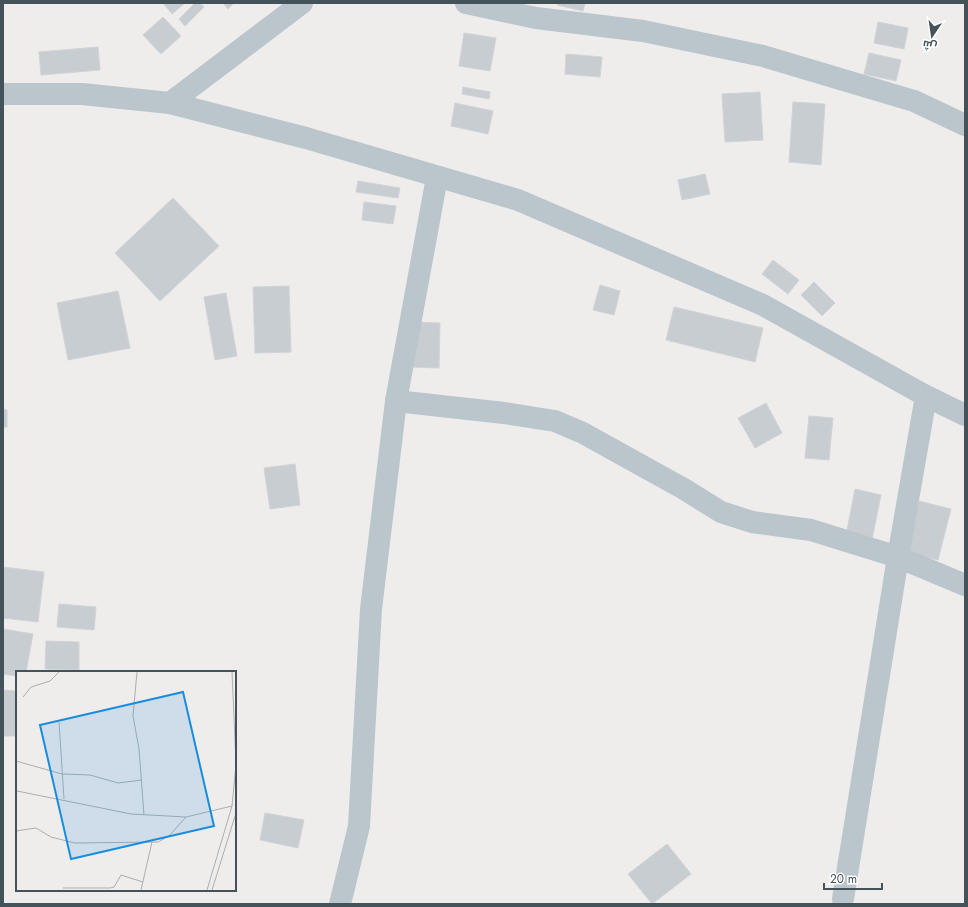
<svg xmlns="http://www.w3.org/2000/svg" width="968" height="907" viewBox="0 0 968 907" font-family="Jost,Cairo,sans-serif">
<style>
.building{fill:#c8cdd1;stroke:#d0d3d8}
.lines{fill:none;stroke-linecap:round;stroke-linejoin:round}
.minor{stroke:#bac6cc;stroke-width:22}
.inset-road{fill:none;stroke:#abafb1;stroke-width:1}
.view{fill:#178edd;fill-opacity:0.15;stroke:#178edd;stroke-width:2}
.inset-edge{fill:none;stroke:#445359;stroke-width:2}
</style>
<rect width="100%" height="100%" fill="#efecec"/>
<g class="building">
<path d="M163,3H185L172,14Z"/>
<path d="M195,3H199L204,7L185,26L179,19Z"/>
<path d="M223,3H234L228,9Z"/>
<path d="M558,3H585L583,11L557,5Z"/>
<path d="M163,17L181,36L161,54L143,35Z"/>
<path d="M878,22L908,28L904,49L874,43Z"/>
<path d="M464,33L496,38L490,71L459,66Z"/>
<path d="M98,47L100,70L41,75L39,52Z"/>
<path d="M869,53L901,60L896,81L864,74Z"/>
<path d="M566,54L602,57L600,77L565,74Z"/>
<path d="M463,87L490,92L489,99L462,94Z"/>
<path d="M760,92L763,140L725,142L722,94Z"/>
<path d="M793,102L825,104L821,165L789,162Z"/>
<path d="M455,103L493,111L488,134L451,126Z"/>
<path d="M705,174L710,194L682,200L678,180Z"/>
<path d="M358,181L400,188L398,198L356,192Z"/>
<path d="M173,198L219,246L160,301L115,253Z"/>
<path d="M364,202L396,206L393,224L362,220Z"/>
<path d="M773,260L799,280L788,294L762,274Z"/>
<path d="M814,282L835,303L822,316L801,295Z"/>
<path d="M600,285L620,291L614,315L593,310Z"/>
<path d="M289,286L291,352L255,353L253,287Z"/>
<path d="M118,291L130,348L68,360L57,303Z"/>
<path d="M226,293L237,356L215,360L204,297Z"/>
<path d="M674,307L763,328L755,362L666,340Z"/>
<path d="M411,322L440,323L439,368L410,367Z"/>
<path d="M766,403L782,433L755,448L738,418Z"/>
<path d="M3,409L7,410V427H3Z"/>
<path d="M809,416L833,418L829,460L805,458Z"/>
<path d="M295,464L300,505L270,509L264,468Z"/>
<path d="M855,489L881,495L872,540L846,535Z"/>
<path d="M919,501L951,509L938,560L906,552Z"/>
<path d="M3,567L44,572L38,622L3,618Z"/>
<path d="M59,604L96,607L94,630L57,627Z"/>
<path d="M3,629L33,634L26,672H17V676L3,674Z"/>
<path d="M46,641L79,642V670L45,669Z"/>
<path d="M3,690L17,691V736H3Z"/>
<path d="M265,813L304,820L298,848L260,840Z"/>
<path d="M667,844L691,874L652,904L628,874Z"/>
</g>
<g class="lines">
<g class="minor">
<path d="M466,3L536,18L643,31L763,56L914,101L965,125"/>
<path d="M3,94H82L170,103L306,138L518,200L763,305L926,396L965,415"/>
<path d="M170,103L302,3"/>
<path d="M396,401L504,413L555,421L583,433L684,489L721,512L752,522L811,530L898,557L965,585"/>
<path d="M843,899L898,557L926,396"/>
<path d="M340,904L359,826L371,609L396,401L437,177"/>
</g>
</g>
<g transform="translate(16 671)">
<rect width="220" height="220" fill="#efecec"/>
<path class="inset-road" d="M121,1L117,45L123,78L128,144M216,1L220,92M7,26L15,16L34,10L43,1M43,51L48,128M0,90L46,103L74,104L102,112L126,109M1,120L115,143L170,146L216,135M0,160L20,157L35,166L59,172L142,171L153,165L170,146M47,217H94L98,216L105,204L127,211M125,219L136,171M191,219L216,135L220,94M196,219L220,142"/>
<path class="view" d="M167,21L198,155L55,188L24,54Z"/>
<rect width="220" height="220" class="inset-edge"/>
</g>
<rect width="968" height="907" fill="none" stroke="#445359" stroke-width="8"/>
<g transform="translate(932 36) rotate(193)" stroke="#ffffff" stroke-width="3" paint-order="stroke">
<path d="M0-3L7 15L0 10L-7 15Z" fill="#445359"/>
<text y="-6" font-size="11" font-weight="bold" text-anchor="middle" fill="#445359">ش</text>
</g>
<path d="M824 883v6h58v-6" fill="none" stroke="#445359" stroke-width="2"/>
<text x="830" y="883" font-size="12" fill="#445359" stroke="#ffffff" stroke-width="3" paint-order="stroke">20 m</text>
</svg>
